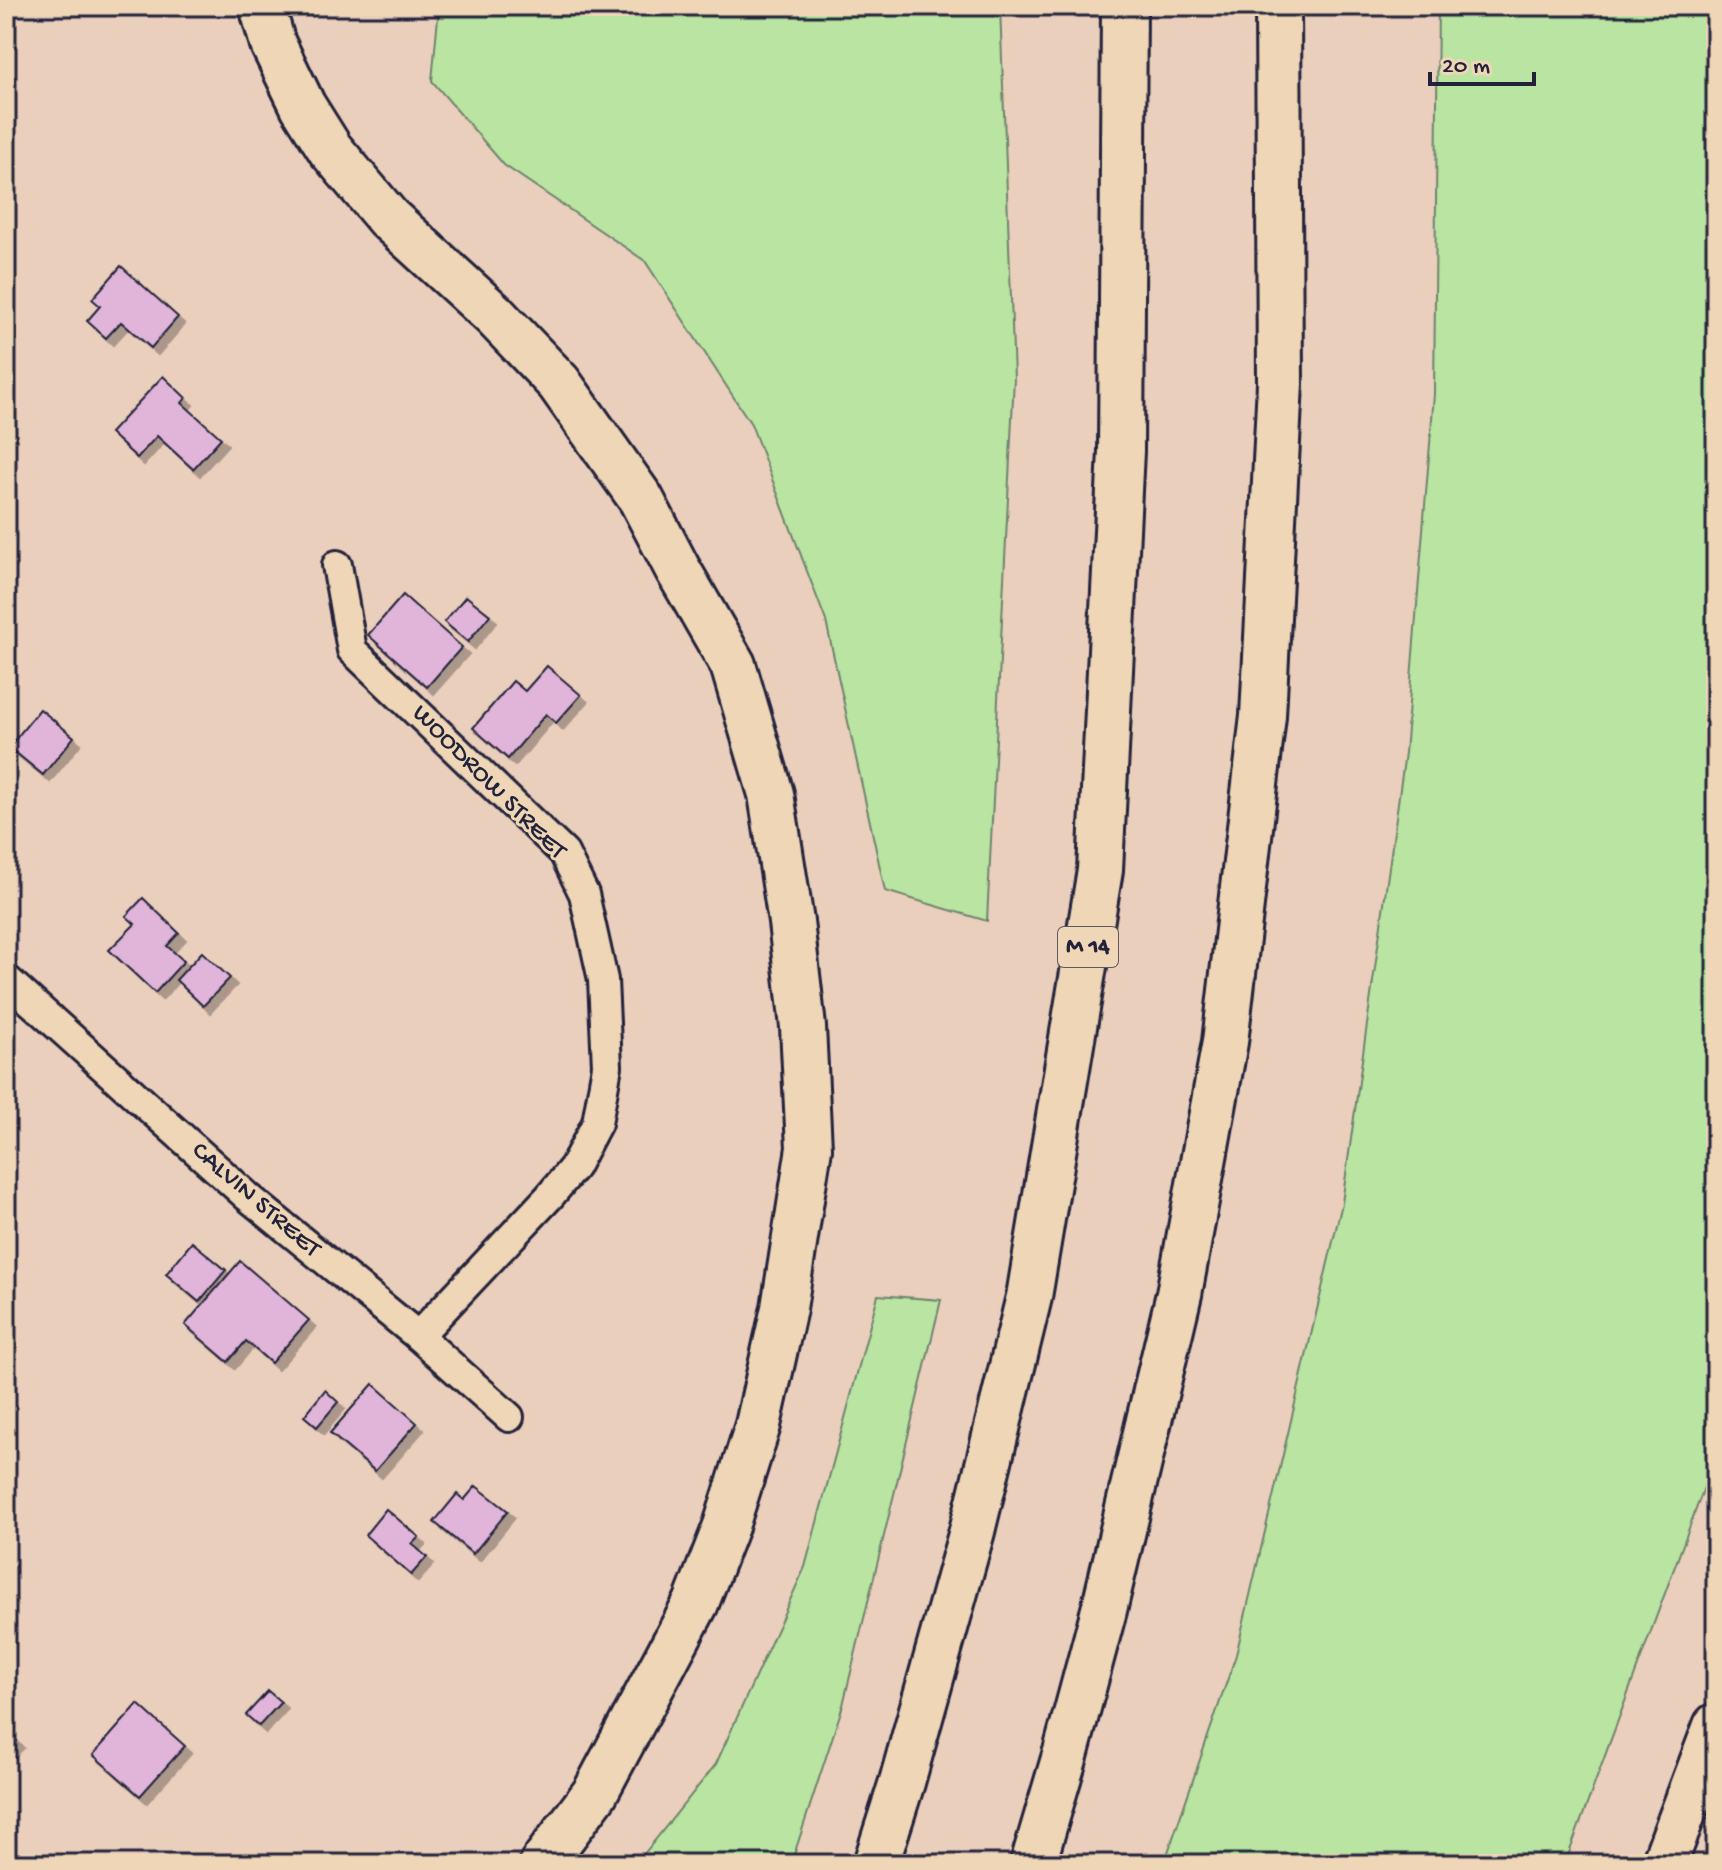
<svg xmlns="http://www.w3.org/2000/svg" width="1722" height="1870" viewBox="0 0 1722 1870" font-family="'Gochi Hand',sans-serif">
<style>
.green{fill:#b9e4a1;stroke:#6e836e;stroke-width:2}
.building{fill:#e0b5d9;stroke:#22223b;stroke-width:2;filter:url(#shadow)}
.lines{fill:none;stroke-linecap:round;stroke-linejoin:round}
.minor-casing{stroke:#22223b;stroke-width:34}
.motorway-casing{stroke:#22223b;stroke-width:50}
.minor{stroke:#eed6b6;stroke-width:28}
.motorway{stroke:#eed6b6;stroke-width:44}
.labels{text-anchor:middle;dominant-baseline:central;stroke-width:6;stroke-linejoin:round;paint-order:stroke}
.shield{fill:#eed6b6;stroke:#5f5860;stroke-width:2}
.shield-label{font-size:24px;font-weight:bold;fill:#22223b}
.street-label{font-size:26px;fill:#22223b;stroke:#eed6b6}
</style>
<defs>
<filter id="shadow"><feDropShadow dx="7" dy="7" stdDeviation="0" flood-color="#0004"/></filter>
</defs>
<rect width="100%" height="100%" fill="#ebcfbd"/>
<filter id="ink" filterUnits="userSpaceOnUse"><feTurbulence type="fractalNoise" baseFrequency=".0125" numOctaves="2"/><feDisplacementMap in="SourceGraphic" scale="16" xChannelSelector="R" yChannelSelector="G"/><feConvolveMatrix kernelMatrix="1 2 1 2 8 2 1 2 1" color-interpolation-filters="sRGB"/></filter>
<g filter="url(#ink)">
<g class="green">
<path d="M439,6H1000L1014,378L987,921L885,891L826,621L751,424L645,261L504,165L432,81Z"/>
<path d="M1438,6H1716V1455L1565,1864H1164L1236,1655L1342,1203L1405,753L1434,394Z"/>
<path d="M878,1295L941,1300L843,1705L791,1864H636L716,1764L805,1567Z"/>
</g>
<g class="building">
<path d="M121,266L178,317L151,348L121,322L106,338L87,321L100,306L92,299Z"/>
<path d="M163,376L186,398L182,403L221,438L193,469L157,436L137,458L110,433Z"/>
<path d="M403,595L462,647L427,687L368,635Z"/>
<path d="M466,596L490,615L468,642L444,622Z"/>
<path d="M547,666L581,695L556,723L546,714L508,759L473,728L513,681L525,691Z"/>
<path d="M40,709L74,737L43,775L9,747Z"/>
<path d="M143,898L179,933L167,946L184,961L155,993L109,950L135,924L126,916Z"/>
<path d="M202,952L230,978L203,1006L176,980Z"/>
<path d="M192,1242L226,1270L199,1302L166,1274Z"/>
<path d="M240,1261L309,1320L271,1363L246,1341L228,1362L185,1325Z"/>
<path d="M373,1384L417,1423L375,1471L330,1433Z"/>
<path d="M325,1390L338,1402L317,1427L304,1416Z"/>
<path d="M476,1486L508,1511L473,1554L434,1522L457,1494L464,1500Z"/>
<path d="M386,1509L419,1537L412,1544L427,1557L411,1575L365,1535Z"/>
<path d="M268,1691L281,1702L259,1726L246,1715Z"/>
<path d="M138,1704L185,1746L140,1796L93,1755Z"/>
<path d="M6,1731L17,1741L6,1752Z"/>
</g>
<g class="lines">
<g class="minor-casing">
<g id="minor">
<path d="M337,565L352,650L564,853L584,894L603,980L607,1066L597,1123L574,1167L549,1197L418,1336"/>
<path d="M6,979L248,1197L418,1336L509,1417"/>
</g>
</g>
<g class="motorway-casing">
<g id="motorway">
<path d="M262,6L273,44L303,106L330,149L388,218L494,315L559,383L641,499L677,568L733,665L771,794L791,922L803,1027L809,1148L784,1308L758,1425L726,1526L696,1603L595,1793L542,1864"/>
<path d="M876,1864L902,1782L972,1531L1029,1297L1100,870L1121,451L1124,6"/>
<path d="M1033,1864L1066,1752L1104,1610L1179,1294L1225,1042L1263,716L1280,383L1278,6"/>
<path d="M1664,1864L1716,1726"/>
</g>
</g>
<use href="#minor" class="minor"/>
<use href="#motorway" class="motorway"/>
</g>
</g>
<g class="labels">
<rect class="shield" x="1058" y="927" width="60" height="40" rx="6"/>
<g class="shield-label">
<text x="1088" y="947">M 14</text>
</g>
<g class="street-label">
<text transform="translate(488 783) rotate(45)">WOODROW STREET</text>
<text transform="translate(255 1201) rotate(41)">CALVIN STREET</text>
</g>
</g>
<rect width="1722" height="1870" fill="none" stroke="#eed6b6" stroke-width="32"/>
<rect x="16" y="16" width="1690" height="1838" fill="none" stroke="#22223b" stroke-width="3" filter="url(#ink)"/>
<path d="M1430 72v12h104v-12" fill="none" stroke="#22223b" stroke-width="4"/>
<text x="1442" y="72" font-size="24" fill="#22223b" stroke="#eed6b6" stroke-width="6" paint-order="stroke">20 m</text>
</svg>
